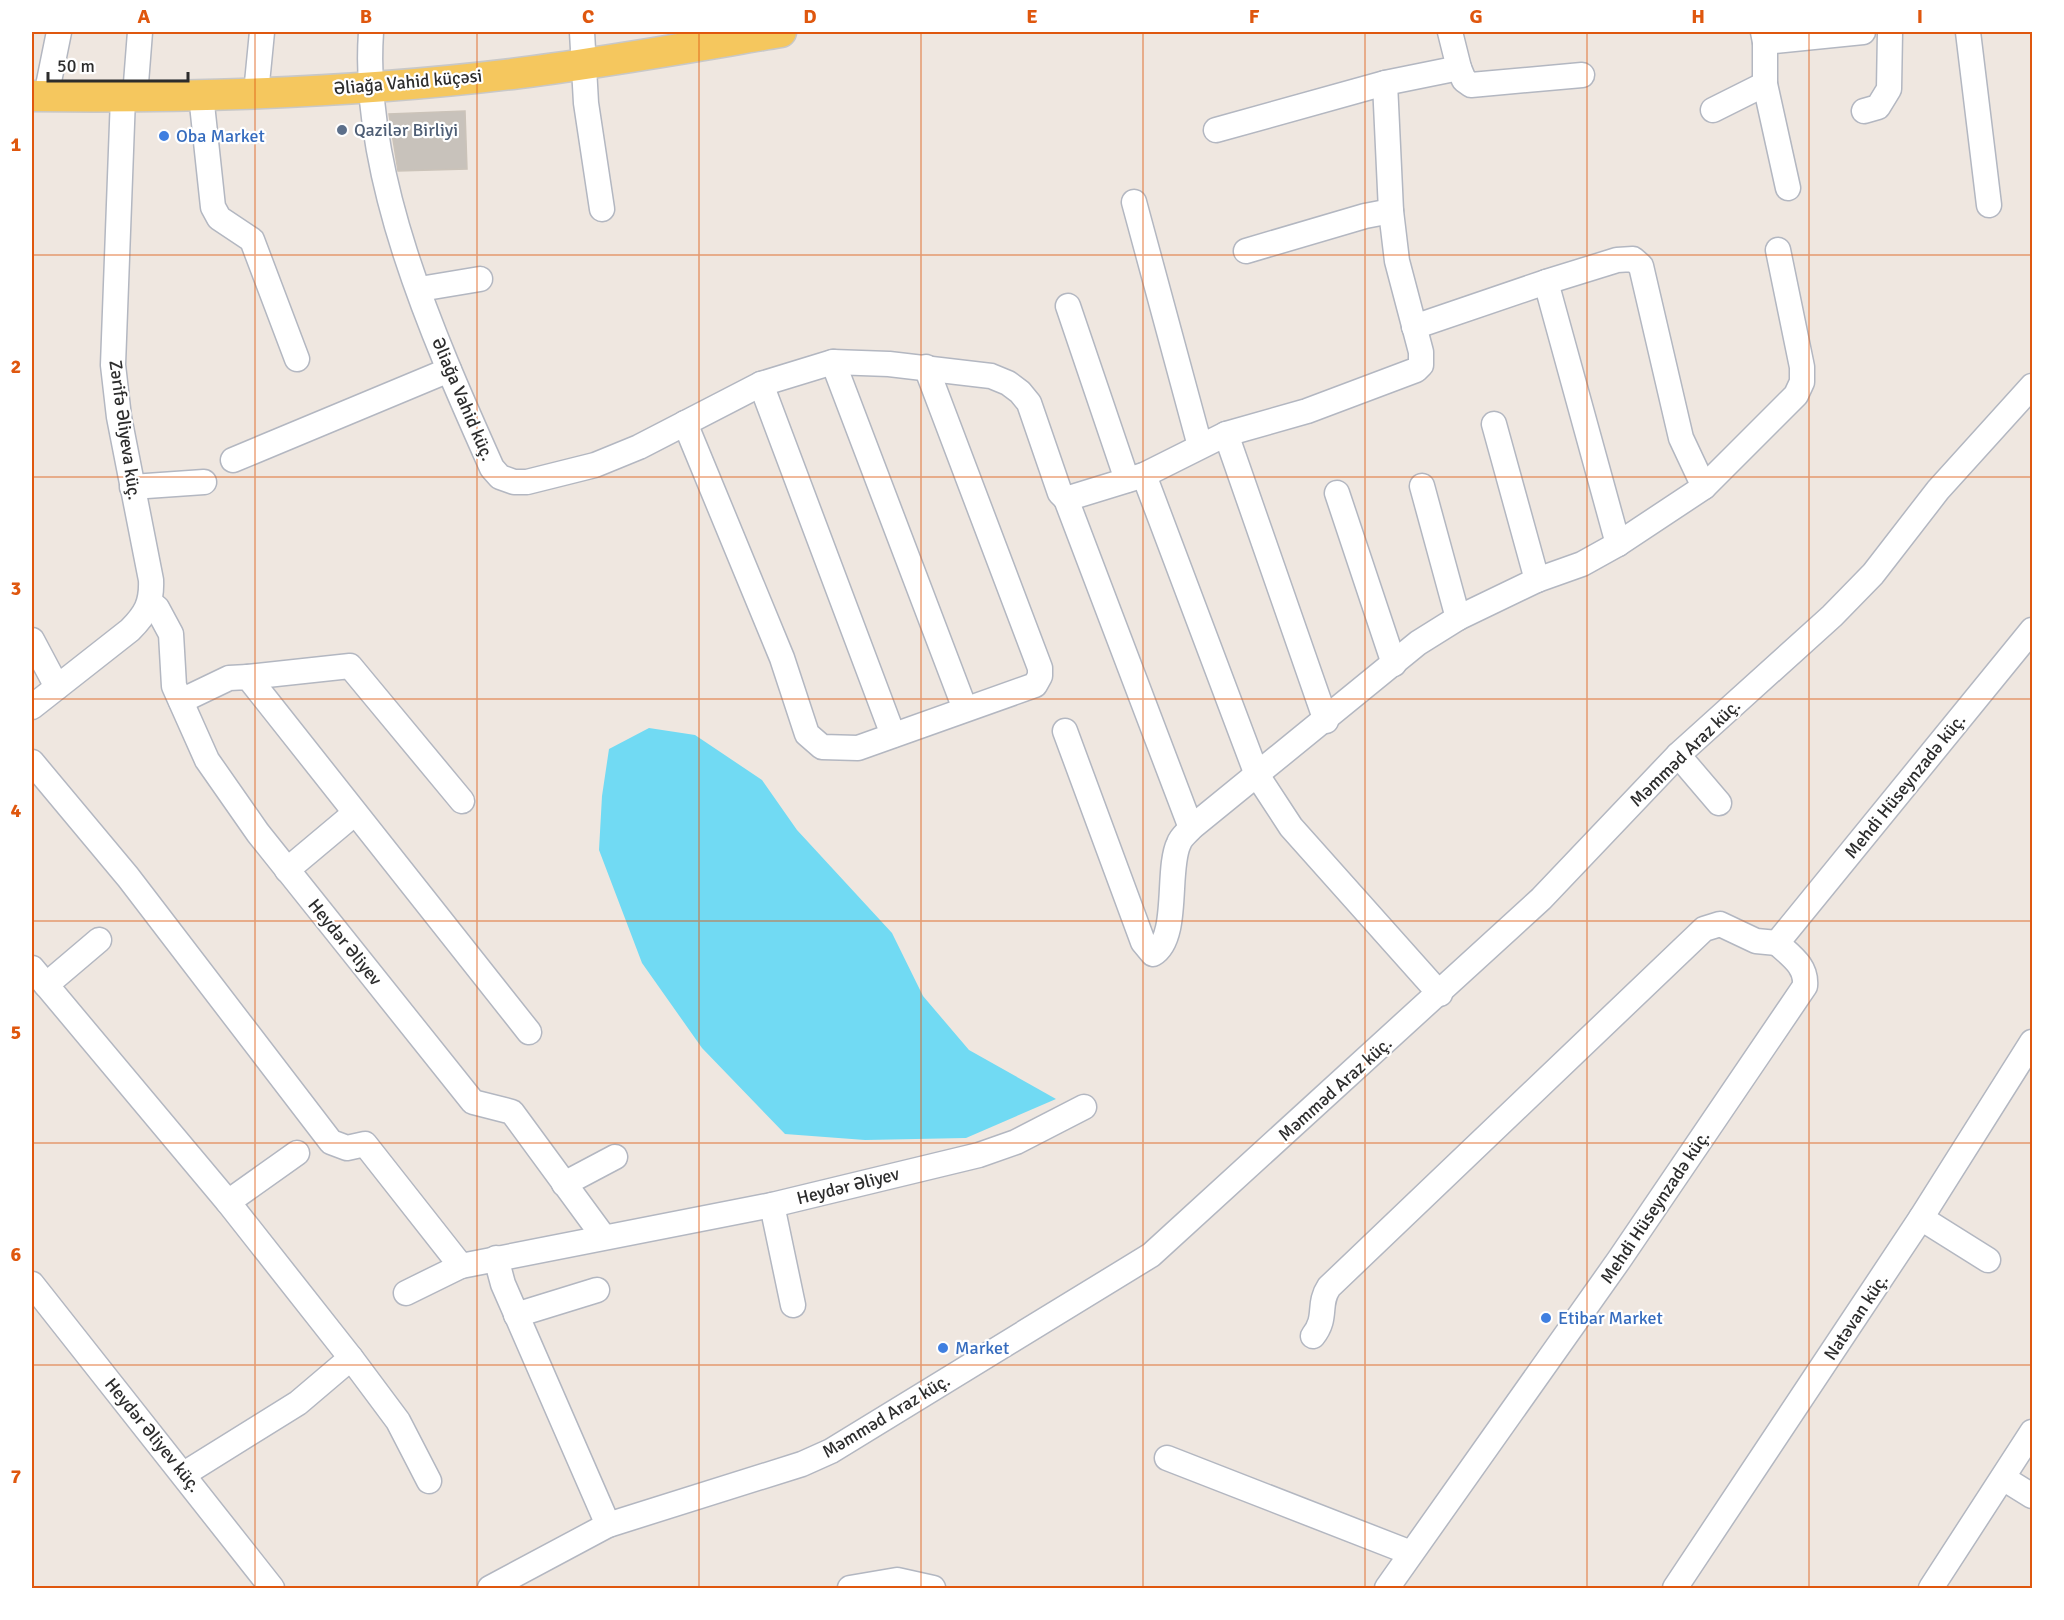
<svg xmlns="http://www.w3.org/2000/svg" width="2064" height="1620" viewBox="0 0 2064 1620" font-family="Signika,sans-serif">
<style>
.water{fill:#71daf3}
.building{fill:#c8c2bb;stroke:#cbc3b9;stroke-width:1.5}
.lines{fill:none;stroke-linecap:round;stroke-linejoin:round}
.minor-casing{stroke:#b3b7c1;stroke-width:27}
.major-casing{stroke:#c8c8c8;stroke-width:33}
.minor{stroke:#fff;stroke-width:24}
.major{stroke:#f5c75e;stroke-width:30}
.grid{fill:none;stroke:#df570e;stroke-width:1.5;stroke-opacity:0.55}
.service-dot{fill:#5c6f8a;stroke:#fff;stroke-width:2}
.shop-dot{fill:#3f7fe0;stroke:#fff;stroke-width:2}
.labels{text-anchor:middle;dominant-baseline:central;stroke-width:4.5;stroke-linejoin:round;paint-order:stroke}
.street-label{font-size:18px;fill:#2d2d2d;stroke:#fff}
.service-label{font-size:18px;fill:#4e5e75;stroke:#fff;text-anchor:start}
.shop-label{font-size:18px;fill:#366cbe;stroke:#fff;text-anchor:start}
.neatline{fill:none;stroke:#df570e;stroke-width:2}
.grid-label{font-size:20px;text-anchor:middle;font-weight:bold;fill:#df570e}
</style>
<rect width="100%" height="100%" fill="#efe7e0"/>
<path class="water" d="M649,728L695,735L762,780L797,830L892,933L923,996L969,1050L1056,1099L966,1138L865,1140L785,1134L702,1048L642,963L599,850L602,796L609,749Z"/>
<path class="building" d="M465,111L467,169L398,171L389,114Z"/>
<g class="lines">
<g class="minor-casing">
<g id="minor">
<path d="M371,32C361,176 434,338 492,468L500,477L514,482H527L595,465L639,447L761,384L833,362L889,364L991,376L1008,383L1020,392L1029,403L1060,493L1066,499L1144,475L1226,434L1307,411L1416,370L1421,365V352L1397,261L1391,211L1385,83L1459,68L1450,32"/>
<path d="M582,32L586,103L602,209"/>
<path d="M1763,32L1765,42L1863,32"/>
<path d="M1968,32L1989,205"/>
<path d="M1765,42V84L1788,188"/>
<path d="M1459,68L1464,80L1471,85L1582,75"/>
<path d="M256,93L262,32"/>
<path d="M201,95L213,207L219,218L252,240L297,359"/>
<path d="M46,96L59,32"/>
<path d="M135,96L140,32"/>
<path d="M1713,110L1765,84"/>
<path d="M1864,111L1878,107L1889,89L1890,32"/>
<path d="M1216,130L1385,83"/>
<path d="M1134,202L1200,446"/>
<path d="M1246,251L1365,216L1391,211"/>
<path d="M1546,282L1618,544"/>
<path d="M420,289L480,279"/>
<path d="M1068,306L1127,480"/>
<path d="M1414,327L1546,282L1617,260L1633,259L1641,266L1681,438L1704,487"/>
<path d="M833,362L965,709"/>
<path d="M761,384L893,735"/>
<path d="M685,423L782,658L807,734L822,747L858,748L1035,685L1040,676V668L926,367"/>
<path d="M1494,424L1537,580"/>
<path d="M1226,434L1326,721"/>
<path d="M233,460L449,370"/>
<path d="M1144,475L1257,775L1291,827L1440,994"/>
<path d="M1422,486L1458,618"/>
<path d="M132,487L204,482"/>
<path d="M1337,493L1394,664"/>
<path d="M1066,499L1191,828"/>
<path d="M151,603L157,608L171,634L174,686L207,760L258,833L473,1102L512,1112L603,1236"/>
<path d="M32,640L57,687"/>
<path d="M248,677L350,666L462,801"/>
<path d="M181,701L229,678L248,677L529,1032"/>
<path d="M32,707L130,630C146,614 152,603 151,580L119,417L113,365L123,97"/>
<path d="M1065,731L1143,942L1153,954C1180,938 1166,869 1179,843C1181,837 1187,833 1191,828L1418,643L1458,618L1537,580L1582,564L1618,544L1704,487L1796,395L1802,382V367L1778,250"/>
<path d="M1678,755L1719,803"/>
<path d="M32,762L128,877L331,1142L347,1148L365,1144L461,1266"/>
<path d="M287,870L355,813"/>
<path d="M32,968L228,1202L351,1358L398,1421L429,1481"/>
<path d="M46,985L99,940"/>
<path d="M564,1184L615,1157"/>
<path d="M228,1202L297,1153"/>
<path d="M772,1205L793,1305"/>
<path d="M1921,1218L1988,1260"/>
<path d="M496,1258L503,1284L608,1525"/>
<path d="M32,1284L272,1588"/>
<path d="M406,1293L461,1266L772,1205L979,1155L1016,1142L1084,1107"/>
<path d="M516,1315L597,1290"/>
<path d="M1313,1336C1328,1317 1317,1305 1329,1287L1704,929L1720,924L1756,941L1777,943"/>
<path d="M1167,1458L1411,1553"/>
<path d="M184,1474L298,1403L351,1358"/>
<path d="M2003,1478L2032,1496"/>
<path d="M490,1588L608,1525L802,1464L831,1451L1151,1255L1541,899L1678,755L1832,616L1873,574L1938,490L2032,386"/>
<path d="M850,1588L897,1580L933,1588"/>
<path d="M1387,1588L1619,1260L1805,986C1807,966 1791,956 1777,943L2032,630"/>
<path d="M1675,1588L1921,1218L2032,1042"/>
<path d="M1931,1588L2032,1432"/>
</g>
</g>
<g class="major-casing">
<path id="major" d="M32,96C191,98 353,93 512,74C602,63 691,47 781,32"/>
</g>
<use href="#minor" class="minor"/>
<use href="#major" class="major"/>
</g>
<path class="grid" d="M255,32V1588M477,32V1588M699,32V1588M921,32V1588M1143,32V1588M1365,32V1588M1587,32V1588M1809,32V1588M32,255H2032M32,477H2032M32,699H2032M32,921H2032M32,1143H2032M32,1365H2032"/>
<circle class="service-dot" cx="342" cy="130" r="6"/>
<g class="shop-dot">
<circle cx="164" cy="136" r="6"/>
<circle cx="1546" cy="1318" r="6"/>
<circle cx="943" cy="1348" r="6"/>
</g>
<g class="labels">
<g class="street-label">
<text transform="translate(408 82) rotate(-5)">Əliağa Vahid küçəsi</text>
<text transform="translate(463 399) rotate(67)">Əliağa Vahid küç.</text>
<text transform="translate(125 430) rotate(82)">Zərifə Əliyeva küç.</text>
<text transform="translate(1685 753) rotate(-44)">Məmməd Araz küç.</text>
<text transform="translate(1905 786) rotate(-51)">Mehdi Hüseynzadə küç.</text>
<text transform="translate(345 942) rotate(51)">Heydər Əliyev</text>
<text transform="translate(1335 1089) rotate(-42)">Məmməd Araz küç.</text>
<text transform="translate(848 1186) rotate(-14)">Heydər Əliyev</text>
<text transform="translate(1655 1207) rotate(-56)">Mehdi Hüseynzadə küç.</text>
<text transform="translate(1856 1317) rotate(-56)">Natəvan küç.</text>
<text transform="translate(886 1416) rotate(-31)">Məmməd Araz küç.</text>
<text transform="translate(153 1435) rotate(51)">Heydər Əliyev küç.</text>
</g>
<g class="service-label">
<text x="354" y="130">Qazilər Birliyi</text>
</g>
<g class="shop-label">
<text x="176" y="136">Oba Market</text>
<text x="1558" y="1318">Etibar Market</text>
<text x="955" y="1348">Market</text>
</g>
</g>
<rect width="2064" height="1620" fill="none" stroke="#ffffff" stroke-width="66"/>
<path d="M48 72v9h140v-9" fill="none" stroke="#2d2d2d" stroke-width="3"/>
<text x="57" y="72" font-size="18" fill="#2d2d2d" stroke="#ffffff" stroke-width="4.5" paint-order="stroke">50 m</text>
<rect x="33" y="33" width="1998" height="1554" class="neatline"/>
<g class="grid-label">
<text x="144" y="23">A</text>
<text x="366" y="23">B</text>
<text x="588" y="23">C</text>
<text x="810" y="23">D</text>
<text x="1032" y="23">E</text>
<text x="1254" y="23">F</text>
<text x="1476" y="23">G</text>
<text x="1698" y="23">H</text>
<text x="1920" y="23">I</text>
<text x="16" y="151">1</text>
<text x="16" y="373">2</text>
<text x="16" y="595">3</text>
<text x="16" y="817">4</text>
<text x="16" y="1039">5</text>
<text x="16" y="1261">6</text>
<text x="16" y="1483">7</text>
</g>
</svg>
